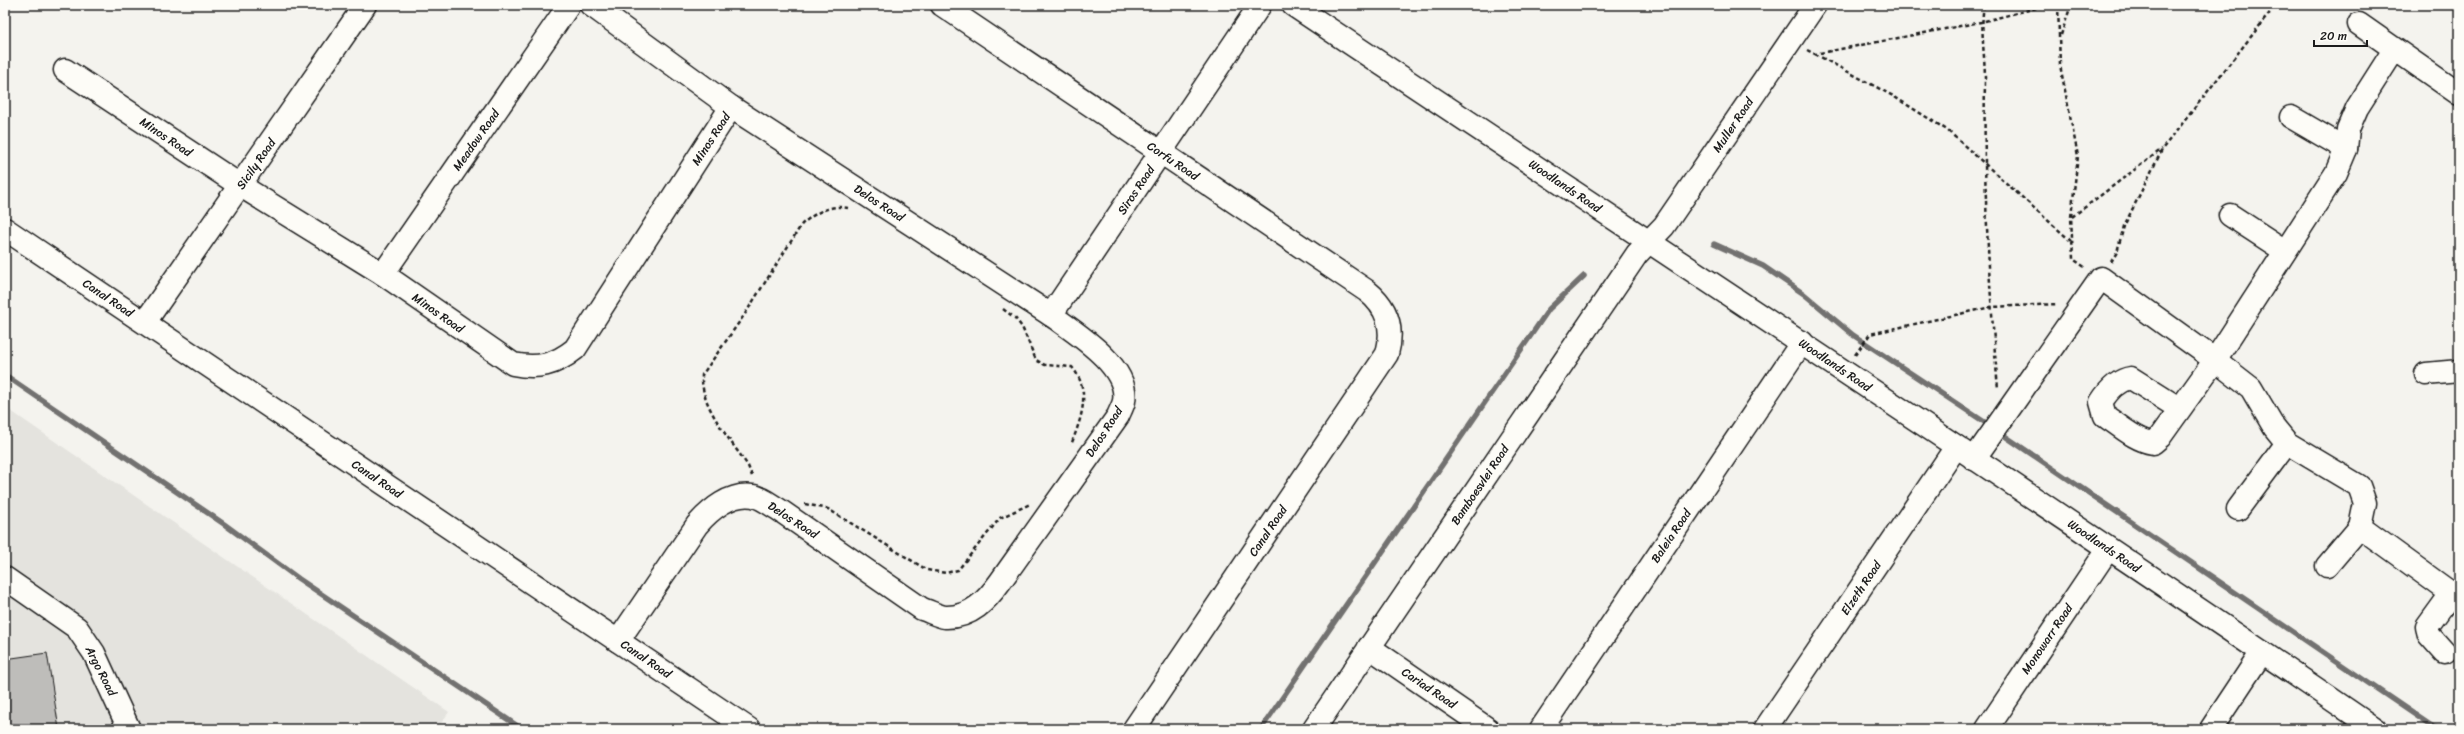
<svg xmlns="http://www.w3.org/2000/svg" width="2464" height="734" viewBox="0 0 2464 734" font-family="Sriracha,sans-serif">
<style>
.built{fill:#e4e3de}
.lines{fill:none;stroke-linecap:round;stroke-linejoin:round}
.stream{stroke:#72716f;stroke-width:5.5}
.building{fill:#bebdba;stroke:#1c1c1c}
.minor-casing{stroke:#1c1c1c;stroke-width:25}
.path{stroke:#1c1c1c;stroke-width:2.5;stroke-dasharray:4 3;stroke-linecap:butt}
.minor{stroke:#fdfcf7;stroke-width:22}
.labels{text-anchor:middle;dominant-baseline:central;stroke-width:4;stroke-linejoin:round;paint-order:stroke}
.street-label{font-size:12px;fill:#1c1c1c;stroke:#fdfcf7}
</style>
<rect width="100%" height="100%" fill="#f4f3ee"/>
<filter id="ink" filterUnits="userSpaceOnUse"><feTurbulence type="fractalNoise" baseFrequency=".025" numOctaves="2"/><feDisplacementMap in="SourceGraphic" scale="8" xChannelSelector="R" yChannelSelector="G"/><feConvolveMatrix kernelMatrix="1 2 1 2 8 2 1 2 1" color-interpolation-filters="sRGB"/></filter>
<g filter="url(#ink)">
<path class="built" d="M5,407L449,712L437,729H5Z"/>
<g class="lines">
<g class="stream">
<path d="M1714,244L1763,266L1804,294L1853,335L1992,427"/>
<path d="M5,375L224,524L299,579L522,729"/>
<path d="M1999,432L2436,729"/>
<path d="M1261,729L1549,309L1584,276"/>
</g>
</g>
<path class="building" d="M47,653L59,729H5V659Z"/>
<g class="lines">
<g class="minor-casing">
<g id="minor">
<path d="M591,5L731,107L1051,315C1074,332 1130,366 1124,401C1123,406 1120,411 1118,416L1000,582C987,600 971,618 945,617C938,616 929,611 922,609L778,509C771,505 761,497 753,496C731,492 710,510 697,525L618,641"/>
<path d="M942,5L1367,291C1388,308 1394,328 1387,354L1134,729"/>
<path d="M1293,5C1654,246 2017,484 2375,729"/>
<path d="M2359,24L2459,94"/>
<path d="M65,70L241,186L383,274L513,364C538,369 555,365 575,349L731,107"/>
<path d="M2291,117L2346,149"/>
<path d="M2230,215L2285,251"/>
<path d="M5,229L749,729"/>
<path d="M383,274L569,5"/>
<path d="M1051,315L1260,5"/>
<path d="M145,322L365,5"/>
<path d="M2426,374L2459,371"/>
<path d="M2180,409L2131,378C2117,380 2108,391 2101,402L2105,416C2120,426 2135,440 2153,443L2160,437L2215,360L2336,173L2346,149L2348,129L2357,108L2394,50"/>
<path d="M1974,459L2101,278L2215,360L2251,388L2274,427L2287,443L2359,486L2365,503L2360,527L2459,599"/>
<path d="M2238,509L2287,443"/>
<path d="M2327,566L2360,527"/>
<path d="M5,578L77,628L94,653L129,729"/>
<path d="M1369,647L1488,729"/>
<path d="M2445,653L2429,635L2427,627L2451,594"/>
<path d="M1314,729L1637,254L1664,226L1815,5"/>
<path d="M1541,729L1802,342"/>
<path d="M1765,729L1956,447"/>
<path d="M1987,729L2108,549"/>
<path d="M2211,729L2262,652"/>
</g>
</g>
<g class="path">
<path d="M1984,5C1980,30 1985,55 1985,80C1983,184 1989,286 1998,389"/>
<path d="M2058,5L2060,65L2078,156L2071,217L2073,259L2086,268"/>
<path d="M2061,35L2071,5"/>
<path d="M1807,50L1815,54L1981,22L2048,5"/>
<path d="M1815,54L1893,96L1947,130L2072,242"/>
<path d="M2072,217L2162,149"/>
<path d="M2111,262L2117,252L2124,226L2163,148L2276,5"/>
<path d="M1003,309L1015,318L1022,327L1036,360L1045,365L1072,367C1092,391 1081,419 1071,445"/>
<path d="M1855,355L1870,334L1991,307L2058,304"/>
<path d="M752,476L748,466C731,440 700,407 702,375L745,314L802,224C815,213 830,204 848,208"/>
<path d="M805,504L828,509L927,570L946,573L958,570L1000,518L1030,504"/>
</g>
<use href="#minor" class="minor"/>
</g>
</g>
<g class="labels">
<g class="street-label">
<text transform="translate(1733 125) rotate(-56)">Muller Road</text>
<text transform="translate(166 137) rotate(34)">Minos Road</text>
<text transform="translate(711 139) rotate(-57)">Minos Road</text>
<text transform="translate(476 140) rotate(-55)">Meadow Road</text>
<text transform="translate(1173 161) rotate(34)">Corfu Road</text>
<text transform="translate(256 164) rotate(-55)">Sicily Road</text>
<text transform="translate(1565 186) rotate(34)">Woodlands Road</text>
<text transform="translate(1136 190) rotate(-56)">Siros Road</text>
<text transform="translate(879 203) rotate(33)">Delos Road</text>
<text transform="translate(108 298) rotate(34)">Canal Road</text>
<text transform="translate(438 313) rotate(35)">Minos Road</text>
<text transform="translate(1835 365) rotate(34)">Woodlands Road</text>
<text transform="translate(1104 432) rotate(-57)">Delos Road</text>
<text transform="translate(377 479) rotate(34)">Canal Road</text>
<text transform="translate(1480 485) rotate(-56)">Bamboesvlei Road</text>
<text transform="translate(793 520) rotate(33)">Delos Road</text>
<text transform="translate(1268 531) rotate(-56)">Canal Road</text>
<text transform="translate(1671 536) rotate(-56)">Baleia Road</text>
<text transform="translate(2104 546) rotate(34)">Woodlands Road</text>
<text transform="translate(1861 588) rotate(-56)">Elzeth Road</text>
<text transform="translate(2047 639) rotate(-56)">Monowarr Road</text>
<text transform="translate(646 659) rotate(34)">Canal Road</text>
<text transform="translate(101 671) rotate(63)">Argo Road</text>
<text transform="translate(1429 688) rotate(34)">Cariad Road</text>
</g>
</g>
<rect width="2464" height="734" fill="none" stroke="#fdfcf7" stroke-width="20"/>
<rect x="10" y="10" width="2444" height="714" fill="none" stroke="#1c1c1c" stroke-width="1.5" filter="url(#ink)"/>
<path d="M2314 40v6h53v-6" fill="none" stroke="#1c1c1c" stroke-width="2"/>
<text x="2320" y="40" font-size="12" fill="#1c1c1c" stroke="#fdfcf7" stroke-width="3" paint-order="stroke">20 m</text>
</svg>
